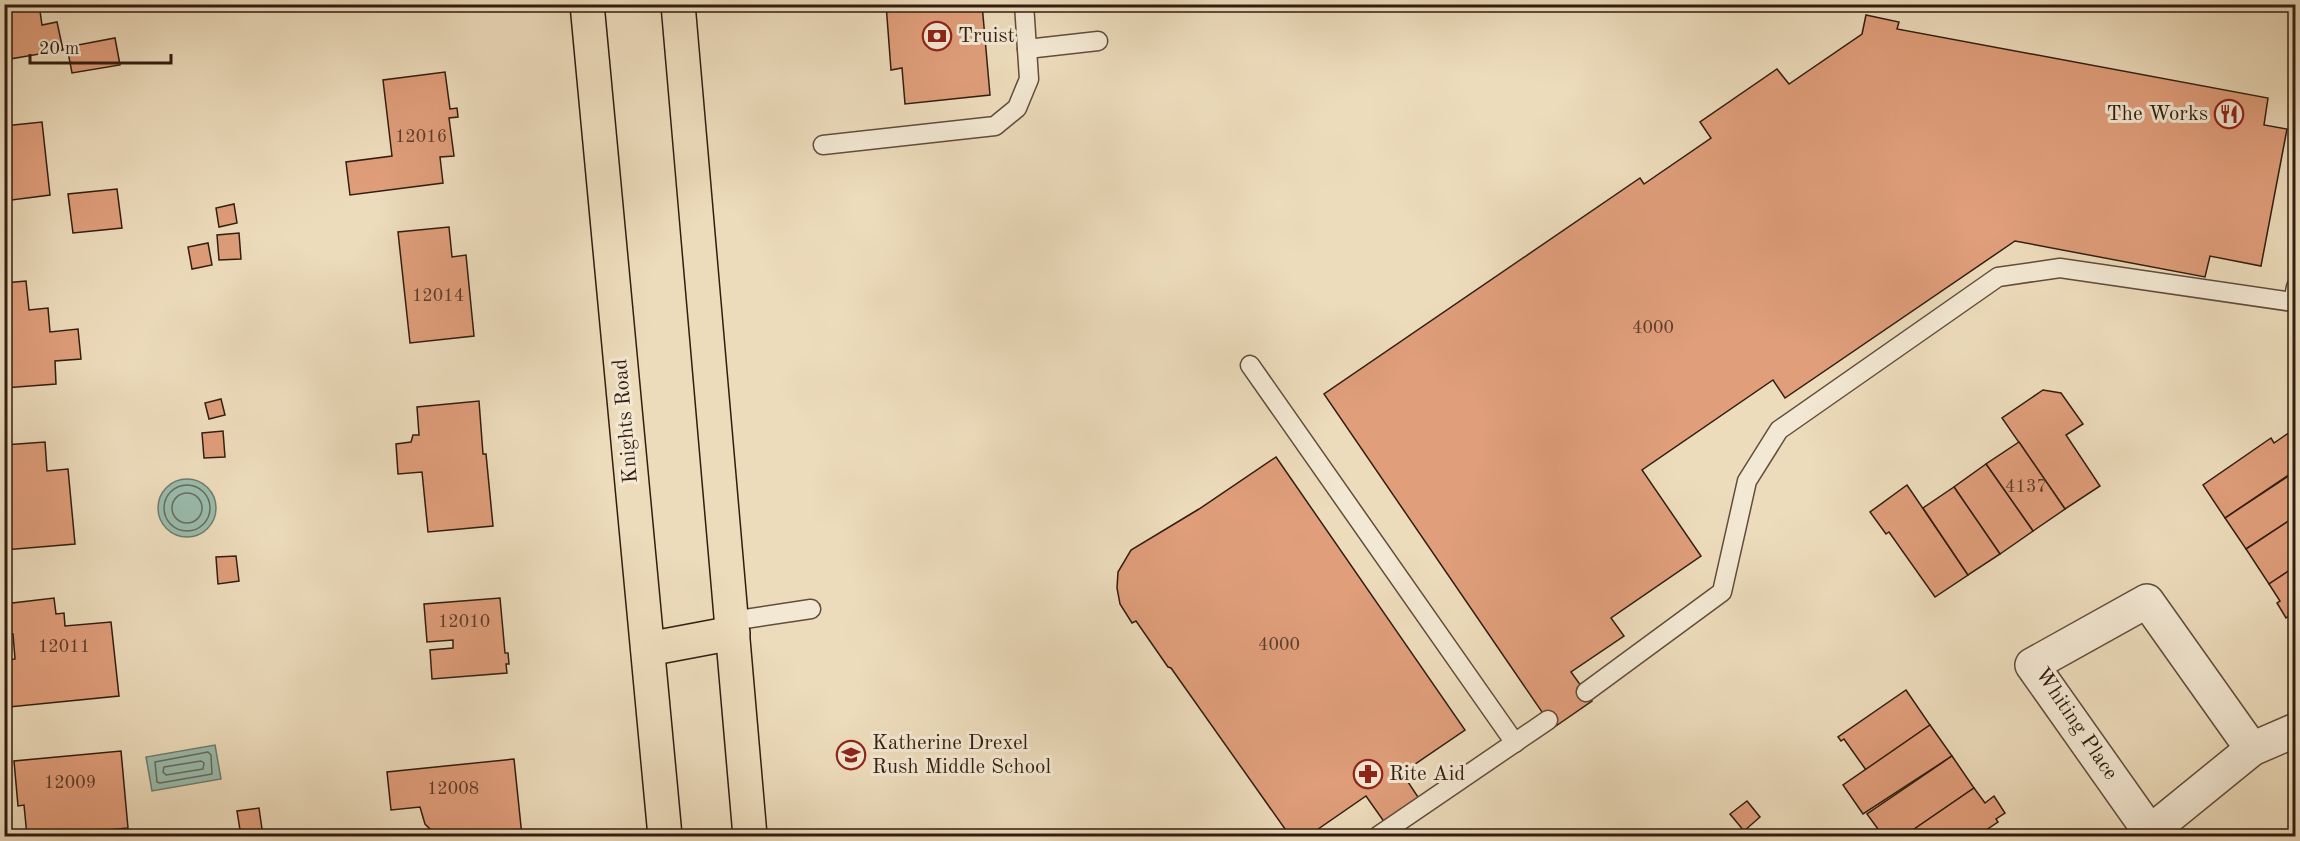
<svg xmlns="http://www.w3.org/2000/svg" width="2300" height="841" viewBox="0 0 2300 841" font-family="'Old Standard TT',serif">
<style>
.water{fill:#9abcad;stroke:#707c6e;stroke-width:1.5}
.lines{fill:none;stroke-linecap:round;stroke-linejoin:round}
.shore{stroke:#666c5e;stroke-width:1.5}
.building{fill:#e09e7b;stroke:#321d10;stroke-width:1.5}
.lane-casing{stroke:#614d3b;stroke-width:21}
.street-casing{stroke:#614d3b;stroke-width:36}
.primary-casing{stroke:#321d10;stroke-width:36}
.lane{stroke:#f3e8d3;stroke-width:18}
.street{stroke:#f3e8d3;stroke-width:33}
.primary{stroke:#eddcbc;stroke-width:33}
.labels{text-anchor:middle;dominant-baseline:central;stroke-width:6;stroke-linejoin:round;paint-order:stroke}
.number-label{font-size:18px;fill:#5e3d2b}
.poi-label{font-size:21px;fill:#321d10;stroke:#f3e8d3;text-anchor:start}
.street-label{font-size:21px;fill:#321d10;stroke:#f3e8d3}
</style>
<rect width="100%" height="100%" fill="#eddcbc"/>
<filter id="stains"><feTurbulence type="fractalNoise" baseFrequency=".00333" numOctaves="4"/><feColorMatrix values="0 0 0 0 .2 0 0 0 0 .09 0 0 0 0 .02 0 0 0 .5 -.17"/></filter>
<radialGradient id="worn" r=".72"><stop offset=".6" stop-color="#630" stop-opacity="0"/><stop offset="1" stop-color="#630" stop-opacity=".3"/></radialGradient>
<g class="water">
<circle cx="187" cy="508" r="29"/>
<path d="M215,745L221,779L152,791L146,757Z"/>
</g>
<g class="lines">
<g class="shore">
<circle cx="187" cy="508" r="23"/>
<circle cx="187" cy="508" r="15"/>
<path d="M208,752L211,755L212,774L160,783L157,782L155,762Z"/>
<path d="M201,761L204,763L203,769L166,775L163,772L164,767Z"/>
</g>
</g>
<g class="building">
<path d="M4,4H39L42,25L57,22L63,50L4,60Z"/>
<path d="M886,4H982L990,95L905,104L902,68L891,70Z"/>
<path d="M1866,15L1899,22L1897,29L2268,98L2264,125L2287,129L2261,266L2210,256L2205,277L2015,241L1785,398L1773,380L1642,470L1701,556L1611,618L1624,636L1571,672L1592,701L1553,728L1324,394L1640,178L1644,184L1711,138L1700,122L1777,69L1789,84L1862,34Z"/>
<path d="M115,38L120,65L72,73L67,47Z"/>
<path d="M445,72L450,109L457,108L458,117L449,118L454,156L440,157L443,183L350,195L346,162L392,156L383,80Z"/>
<path d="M42,122L50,195L4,201V126Z"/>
<path d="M117,189L122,228L73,233L68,194Z"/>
<path d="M234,204L237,223L219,227L216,208Z"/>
<path d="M449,227L452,257L466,255L474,336L410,343L398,232Z"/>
<path d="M239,233L241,259L219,260L217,235Z"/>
<path d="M208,243L212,265L192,269L188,247Z"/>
<path d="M26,281L29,310L48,308L50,332L78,329L81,359L55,361L56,384L4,388V283Z"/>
<path d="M2043,390L2061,393L2083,424L2066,435L2100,486L2065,509L2002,418Z"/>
<path d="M221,399L225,415L209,419L205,403Z"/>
<path d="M479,401L483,454H486L493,526L428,532L422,472L398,474L396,444L411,442L413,435H419L417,407Z"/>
<path d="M2296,428V470L2225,518L2203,485L2271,438L2274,443Z"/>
<path d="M223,431L225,457L204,458L202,433Z"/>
<path d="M45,442L47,471L68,469L75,544L4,550V445Z"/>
<path d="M2019,442L2065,509L2033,531L1986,464Z"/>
<path d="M1276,457L1465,730L1402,773L1420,800L1385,823L1366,796L1308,836H1290L1171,668L1168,667L1136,621L1132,623L1120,604L1117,588L1118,572L1131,550L1199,509Z"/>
<path d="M1986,464L2033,531L2000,554L1954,487Z"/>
<path d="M2296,471V516L2246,549L2225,518Z"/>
<path d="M1907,485L1968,575L1935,597L1889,532L1886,534L1870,512Z"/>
<path d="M1954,487L2000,554L1968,575L1923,508Z"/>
<path d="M2296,516V566L2269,584L2246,549Z"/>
<path d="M236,556L239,581L218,584L216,557Z"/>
<path d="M2296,566V615L2293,617L2291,614L2286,618L2277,603L2280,601L2269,584Z"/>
<path d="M54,598L56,614L64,613L65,626L111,622L119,696L9,707L4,661L15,659L13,634H7L4,604Z"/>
<path d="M500,598L505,653H508L509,664H506L507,673L432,679L430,650L453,648V640L427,642L424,604Z"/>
<path d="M1906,690L1930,725L1866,770L1844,739L1841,741L1838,737Z"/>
<path d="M1930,725L1952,756L1863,814L1843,785Z"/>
<path d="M121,751L128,828L87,832V836H75V833L27,836L24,805L18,806L14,761Z"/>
<path d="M1952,756L1974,788L1904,836H1883L1867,814Z"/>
<path d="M514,759L522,836H437L425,824L420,807L391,810L387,772Z"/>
<path d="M1974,788L1985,803L1994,796L2005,813L1996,819L1998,822L1977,836H1904Z"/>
<path d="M1747,801L1760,817L1744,831L1730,814Z"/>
<path d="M259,808L263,836H241L237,811Z"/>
</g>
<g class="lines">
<g class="lane-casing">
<g id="lane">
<path d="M1027,49L1098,41"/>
<path d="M823,145L995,126L1017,108L1029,79L1024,4"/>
<path d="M1250,365L1515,743"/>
<path d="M732,621L811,609"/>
<path d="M1586,692L1722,592L1747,481L1779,430L1998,277L2060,268L2293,302L2296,287"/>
<path d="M1378,836L1548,720"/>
</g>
</g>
<g class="street-casing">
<g id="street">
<path d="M2150,832L2032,665L2147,601L2252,749"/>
<path d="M2145,836L2252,749L2296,730"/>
</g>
</g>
<g class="primary-casing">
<g id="primary">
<path d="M587,4L665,836"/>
<path d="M678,4L750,836"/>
<path d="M648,649L733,633"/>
</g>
</g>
<use href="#lane" class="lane"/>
<use href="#street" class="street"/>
<use href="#primary" class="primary"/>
</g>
<defs>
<g id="bank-ring" transform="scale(1.5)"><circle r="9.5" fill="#f3e8d3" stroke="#8f2418" stroke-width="1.5"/><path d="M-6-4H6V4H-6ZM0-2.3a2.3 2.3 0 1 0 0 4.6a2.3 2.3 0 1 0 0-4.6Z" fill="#8f2418"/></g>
<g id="restaurant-ring" transform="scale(1.5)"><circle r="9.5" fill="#f3e8d3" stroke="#8f2418" stroke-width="1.5"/><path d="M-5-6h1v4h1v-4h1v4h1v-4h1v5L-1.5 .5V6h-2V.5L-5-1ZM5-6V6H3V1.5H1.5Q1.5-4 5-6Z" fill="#8f2418"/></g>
<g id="school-ring" transform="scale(1.5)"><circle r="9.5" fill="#f3e8d3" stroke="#8f2418" stroke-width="1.5"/><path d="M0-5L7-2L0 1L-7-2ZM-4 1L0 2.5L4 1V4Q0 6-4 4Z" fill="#8f2418"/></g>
<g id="pharmacy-ring" transform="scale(1.5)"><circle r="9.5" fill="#f3e8d3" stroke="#8f2418" stroke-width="1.5"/><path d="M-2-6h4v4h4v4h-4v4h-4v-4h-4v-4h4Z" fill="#8f2418"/></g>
</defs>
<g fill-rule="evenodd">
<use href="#bank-ring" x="937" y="36"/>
<use href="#restaurant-ring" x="2229" y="114"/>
<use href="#school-ring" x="851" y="755"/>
<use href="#pharmacy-ring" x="1368" y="774"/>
</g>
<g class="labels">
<g class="number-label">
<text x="421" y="137">12016</text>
<text x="438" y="296">12014</text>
<text x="1653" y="328">4000</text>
<text x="2026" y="487">4137</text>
<text x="464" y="622">12010</text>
<text x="1279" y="645">4000</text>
<text x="64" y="647">12011</text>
<text x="70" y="783">12009</text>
<text x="453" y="789">12008</text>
</g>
<g class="poi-label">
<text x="958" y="36">Truist</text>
<text x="2208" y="114" text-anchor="end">The Works</text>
<text x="872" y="743">Katherine Drexel<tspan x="872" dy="24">Rush Middle School</tspan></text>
<text x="1389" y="774">Rite Aid</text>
</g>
<g class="street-label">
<text transform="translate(626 421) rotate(-95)">Knights Road</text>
<text transform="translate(2076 724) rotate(56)">Whiting Place</text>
</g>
</g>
<rect width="2300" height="841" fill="none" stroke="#eddcbc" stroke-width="24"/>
<rect x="6" y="6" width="2288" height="829" fill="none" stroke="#321d10" stroke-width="3"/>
<rect x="12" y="12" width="2276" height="817" fill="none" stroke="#321d10" stroke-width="1.5"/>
<path d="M30 54v9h141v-9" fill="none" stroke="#321d10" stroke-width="3"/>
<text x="39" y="54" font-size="18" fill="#321d10" stroke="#f3e8d3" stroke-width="4.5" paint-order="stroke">20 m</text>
<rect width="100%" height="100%" filter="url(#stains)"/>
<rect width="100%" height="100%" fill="url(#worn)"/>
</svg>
